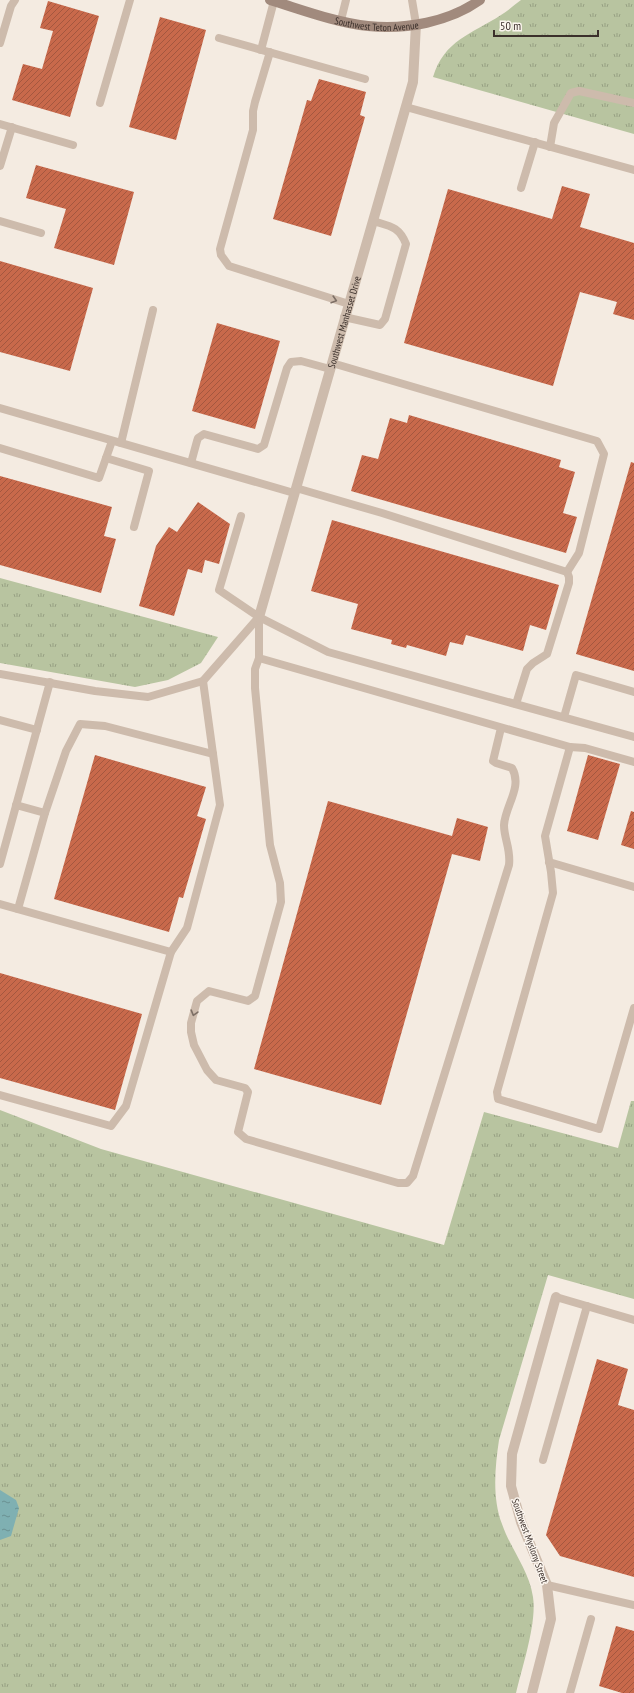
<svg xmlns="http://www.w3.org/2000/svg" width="634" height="1693" viewBox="0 0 634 1693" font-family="'PT Sans Narrow',sans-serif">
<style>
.grass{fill:url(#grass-tufts)}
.water{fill:url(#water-ripples)}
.building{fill:url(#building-hatch)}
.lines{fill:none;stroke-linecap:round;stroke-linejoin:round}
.lane{stroke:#cdbbac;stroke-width:8}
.street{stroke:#cdbbac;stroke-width:10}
.secondary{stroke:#a18a7d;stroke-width:10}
.oneway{stroke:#7d6f65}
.labels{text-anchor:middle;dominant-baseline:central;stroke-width:3;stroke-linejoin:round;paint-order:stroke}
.street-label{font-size:10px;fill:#3b302b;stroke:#fbf5ee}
</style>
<defs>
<pattern id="grass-tufts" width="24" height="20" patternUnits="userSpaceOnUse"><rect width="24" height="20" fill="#b8c4a0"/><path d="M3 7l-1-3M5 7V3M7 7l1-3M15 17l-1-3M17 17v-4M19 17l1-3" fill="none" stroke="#97a083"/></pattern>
<pattern id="water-ripples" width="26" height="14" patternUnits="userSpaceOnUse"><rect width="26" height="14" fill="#7fb0b2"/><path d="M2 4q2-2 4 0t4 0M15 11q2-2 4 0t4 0" fill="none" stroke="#699091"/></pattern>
<pattern id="building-hatch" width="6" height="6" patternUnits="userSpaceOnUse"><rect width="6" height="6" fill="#c8694b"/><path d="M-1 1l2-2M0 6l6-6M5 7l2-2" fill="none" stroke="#a4573f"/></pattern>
</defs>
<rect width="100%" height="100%" fill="#f4ebe1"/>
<g class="grass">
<path d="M521,0H634V134L433,77C444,40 472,34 501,15C508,11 514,5 521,0Z"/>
<path d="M0,578L218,637L201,663L168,680L135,687L0,663Z"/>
<path d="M631,1101H634V1299L548,1275L499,1440C495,1467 492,1498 502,1524C511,1550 529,1570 533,1597C537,1623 522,1667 516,1693H0V1110L101,1149L444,1245L484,1112L618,1148Z"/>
</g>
<path class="water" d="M0,1490L16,1500L19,1508L11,1536L0,1540Z"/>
<g class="building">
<path d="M48,1L99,16L70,117L12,100L23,64L42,69L53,31L40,28Z"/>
<path d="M160,17L206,30L176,140L129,127Z"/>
<path d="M319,79L366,92L360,115L365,117L331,236L273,219L307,100L311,101Z"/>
<path d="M36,165L134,192L114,265L54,248L66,209L26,198Z"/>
<path d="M562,186L590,194L580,227L634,243V320L613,314L617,302L580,292L553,386L404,343L448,189L552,219Z"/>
<path d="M0,261L93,288L70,371L0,352Z"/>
<path d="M217,323L280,341L255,429L192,411Z"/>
<path d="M409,415L561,460L559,467L575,472L563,513L577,517L566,553L351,491L362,455L378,459L390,418L407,423Z"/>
<path d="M631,462L634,463V671L576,654Z"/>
<path d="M0,476L112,507L104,536L116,539L101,593L0,565Z"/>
<path d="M198,502L230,524L219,564L205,560L202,573L188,569L174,616L139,606L156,546L169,527L177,532Z"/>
<path d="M332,520L559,585L546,630L530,625L523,651L466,635L463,645L450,642L446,656L407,645L406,648L391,644L392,640L351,629L358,604L311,591Z"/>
<path d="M95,755L206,787L197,816L206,819L183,898L179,897L169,932L54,899Z"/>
<path d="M588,755L620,764L598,840L567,831Z"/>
<path d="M328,801L452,836L457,818L488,827L480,861L452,854L381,1105L254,1069Z"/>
<path d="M631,811L634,812V849L621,845Z"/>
<path d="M0,973L142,1014L115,1110L0,1078Z"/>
<path d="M597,1359L628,1369L618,1405L634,1410V1577L560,1556L546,1535Z"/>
<path d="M616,1626L634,1631V1693H622L599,1686Z"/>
</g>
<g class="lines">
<g class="lane">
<path d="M412,0L416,24"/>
<path d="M341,20L346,0"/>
<path d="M219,38L365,79"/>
<path d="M0,43L11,6L15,0"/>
<path d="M261,50L274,1"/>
<path d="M270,52L255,102L253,111V130L220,249L221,255L229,266L349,304"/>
<path d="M100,103L130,0"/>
<path d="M406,107L634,170"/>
<path d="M0,124L73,145"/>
<path d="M550,147L554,123L571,93L579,91L634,103"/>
<path d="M0,166L12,127"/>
<path d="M521,188L535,142"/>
<path d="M0,221L41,233"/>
<path d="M344,317L380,325L385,319L406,244C399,226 389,226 373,221"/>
<path d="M332,363L597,441L604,454L579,553L567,572"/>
<path d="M0,408L294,493"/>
<path d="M121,443L153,310"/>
<path d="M0,448L99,478L112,441"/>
<path d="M106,458L149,471L134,527"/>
<path d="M191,463L197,441L198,438L204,434L258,449L264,445L287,368L291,362L301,361L330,369"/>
<path d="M296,488L382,513L567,572L569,577V583L547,654L533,663L527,669L516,704"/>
<path d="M241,516L219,590L259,617L328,652L634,737"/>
<path d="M259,617V658L570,747L545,836L551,872L553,893L497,1092L498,1099L599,1129L634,1008"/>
<path d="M259,658L255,669V688L270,845L280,883L281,902L255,996L248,1001L209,991L197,1001L191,1023V1032L194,1045L207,1070L216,1080L245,1088L248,1092L238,1132L246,1139L398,1183H407L413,1176L509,865C511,849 504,839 504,825C505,806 523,787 512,768L496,763L493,761L501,728"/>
<path d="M0,674L95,691L148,697L203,681L259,617"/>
<path d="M564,717L576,675L634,692"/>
<path d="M0,720L37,730"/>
<path d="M570,747L585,748L634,762"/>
<path d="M16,805L45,813L66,751L80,724L105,726L213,754"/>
<path d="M549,862L634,887"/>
<path d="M0,864L50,682"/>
<path d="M0,904L171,952"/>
<path d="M18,909L45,813"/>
<path d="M0,1095L111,1126L126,1106L171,952L187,928L220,805L203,681"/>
<path d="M556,1297L634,1320"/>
<path d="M543,1460L587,1306"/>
<path d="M547,1585L634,1605"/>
<path d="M570,1693L591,1619"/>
</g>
<g class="street">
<path id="s1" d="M259,617L413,82L416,24"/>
<path d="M532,1693L551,1619L547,1585L521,1522L511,1486L512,1454L556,1297"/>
</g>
<path class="secondary" id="s2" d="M270,0C300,9 337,23 368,26C406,30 449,22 480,0"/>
</g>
<defs><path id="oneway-chevron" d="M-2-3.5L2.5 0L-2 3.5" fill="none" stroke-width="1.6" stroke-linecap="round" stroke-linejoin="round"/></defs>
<g class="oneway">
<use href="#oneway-chevron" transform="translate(334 300) rotate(17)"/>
<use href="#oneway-chevron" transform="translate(194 1013) rotate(106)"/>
</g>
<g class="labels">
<g class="street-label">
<text stroke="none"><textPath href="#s2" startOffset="110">Southwest Teton Avenue</textPath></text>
<text stroke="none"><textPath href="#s1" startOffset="307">Southwest Manhasset Drive</textPath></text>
<text transform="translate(530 1541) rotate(70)">Southwest Myslony Street</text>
</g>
</g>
<path d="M494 30v6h104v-6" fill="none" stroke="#3b302b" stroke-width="2"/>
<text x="500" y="30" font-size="12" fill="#3b302b" stroke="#fbf5ee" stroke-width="3" paint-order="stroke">50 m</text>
</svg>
